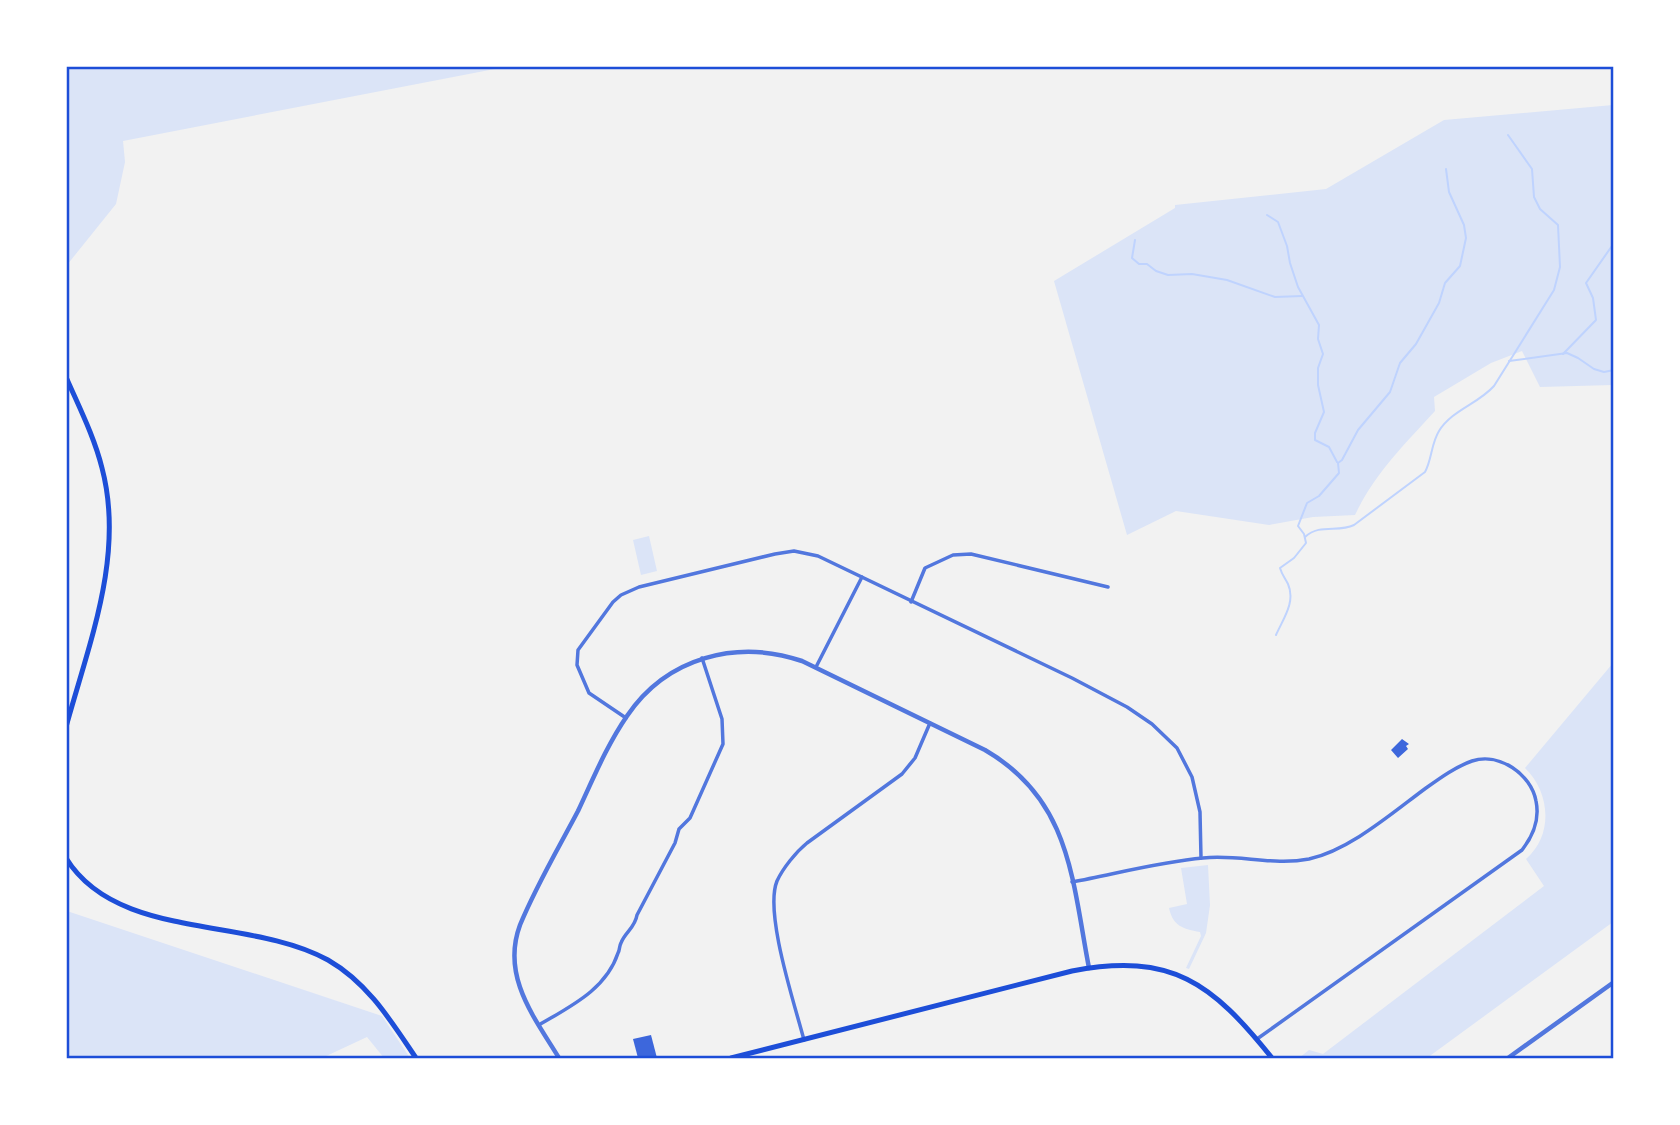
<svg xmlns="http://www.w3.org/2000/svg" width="1680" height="1125" viewBox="0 0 1680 1125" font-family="Raleway,sans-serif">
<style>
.green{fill:#dbe4f7}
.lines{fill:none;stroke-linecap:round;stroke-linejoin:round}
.stream{stroke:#bfd3fe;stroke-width:2}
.building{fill:#3d67dc}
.minor{stroke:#5277de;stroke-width:3.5}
.tertiary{stroke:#5277de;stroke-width:4.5}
.secondary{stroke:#1d4ed8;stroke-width:5}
.neatline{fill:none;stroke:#1d4ed8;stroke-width:2.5}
</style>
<rect width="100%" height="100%" fill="#f2f2f2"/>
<g class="green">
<path d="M67,66H505V67L123,141L125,162L116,204L67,265Z"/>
<path d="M1613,105V385L1540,387L1522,351L1491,363L1434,397L1435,411C1404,445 1375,473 1355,515L1313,517L1269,525L1176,511L1127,535L1054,281L1175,208V205L1326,189L1444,120Z"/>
<path d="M649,536L657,571L641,575L633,540Z"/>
<path d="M1613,663V922L1427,1058H1299L1309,1050L1323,1054L1544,886L1526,859C1554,835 1550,792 1525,768Z"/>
<path d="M1208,865L1210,905L1206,933L1189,969L1186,968L1201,936L1200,932C1183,929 1173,926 1169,908L1187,904L1181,868Z"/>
<path d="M67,911L382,1016L410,1058H384L367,1037L322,1058H67Z"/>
</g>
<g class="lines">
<g class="stream">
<path d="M1267,215L1278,222L1287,246L1290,263L1298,287L1319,325L1318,339L1323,354L1318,368V385L1324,412L1315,433V440L1329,447L1337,462"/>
<path d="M1135,240L1132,258L1139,264H1147L1156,271L1168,275L1192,274L1227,280L1275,297L1302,296"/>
<path d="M1563,354L1596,320L1593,298L1586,283L1614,243"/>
<path d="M1509,361L1567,353L1578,358L1594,369L1604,372L1614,370"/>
<path d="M1305,537C1320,523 1338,533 1354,525L1425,472C1432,459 1431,444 1439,431C1452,410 1478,404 1494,386L1554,290L1560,267L1558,225L1540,209L1534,197L1532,169L1508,135"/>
<path d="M1276,635C1283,619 1296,602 1288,584C1285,578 1282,575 1280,568L1294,558L1306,543L1304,534L1298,526L1307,503L1319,496L1339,473L1338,463L1342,460L1358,430L1390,392L1400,363L1416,344L1439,303L1445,283L1460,266L1466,238L1464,225L1449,192L1446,169"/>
</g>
</g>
<g class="building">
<path d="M1402,739L1409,744L1406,746L1408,749L1398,758L1391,750Z"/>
<path d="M651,1035L657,1058H638L633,1039Z"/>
</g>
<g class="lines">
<g class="minor">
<path d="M911,602L925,568L953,555L971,554L1108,587"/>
<path d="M816,667L862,577"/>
<path d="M626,718L589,693L577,665L578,650L613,602L621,595L639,587L775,554L794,551L818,556L1072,678L1127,707L1152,724L1177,748L1192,777L1200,812L1201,858"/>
<path d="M1072,882C1115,874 1159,862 1203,858C1238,854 1273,866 1309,859C1350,850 1392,813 1426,788C1440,778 1455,767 1472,761C1499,752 1531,774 1536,801C1540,820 1533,836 1522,850L1257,1039"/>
<path d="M539,1025C569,1007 606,990 618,953C620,950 619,946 621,943C625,932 635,928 637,915L675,843L679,829L690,818L723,744L722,719L702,658"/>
<path d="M804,1040C795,1005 764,913 777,881C783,868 796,852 807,843L902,774L915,758L930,723"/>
</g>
<g class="tertiary">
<path d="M559,1058C534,1017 501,976 520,925C536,886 558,849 578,811C593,779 607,745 627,716C667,657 737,639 802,661L985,750C1071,800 1072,880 1089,968"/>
<path d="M1508,1058L1614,982"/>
</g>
<g class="secondary">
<path d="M66,377C79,407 94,436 102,468C125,555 89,643 66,727"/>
<path d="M66,858C117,941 249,916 328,960C368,983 391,1021 416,1058"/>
<path d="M731,1058L1072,971C1172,952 1212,983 1272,1058"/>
</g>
</g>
<rect width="1680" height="1125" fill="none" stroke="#ffffff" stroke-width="136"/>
<rect x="68" y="68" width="1544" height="989" class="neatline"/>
</svg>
